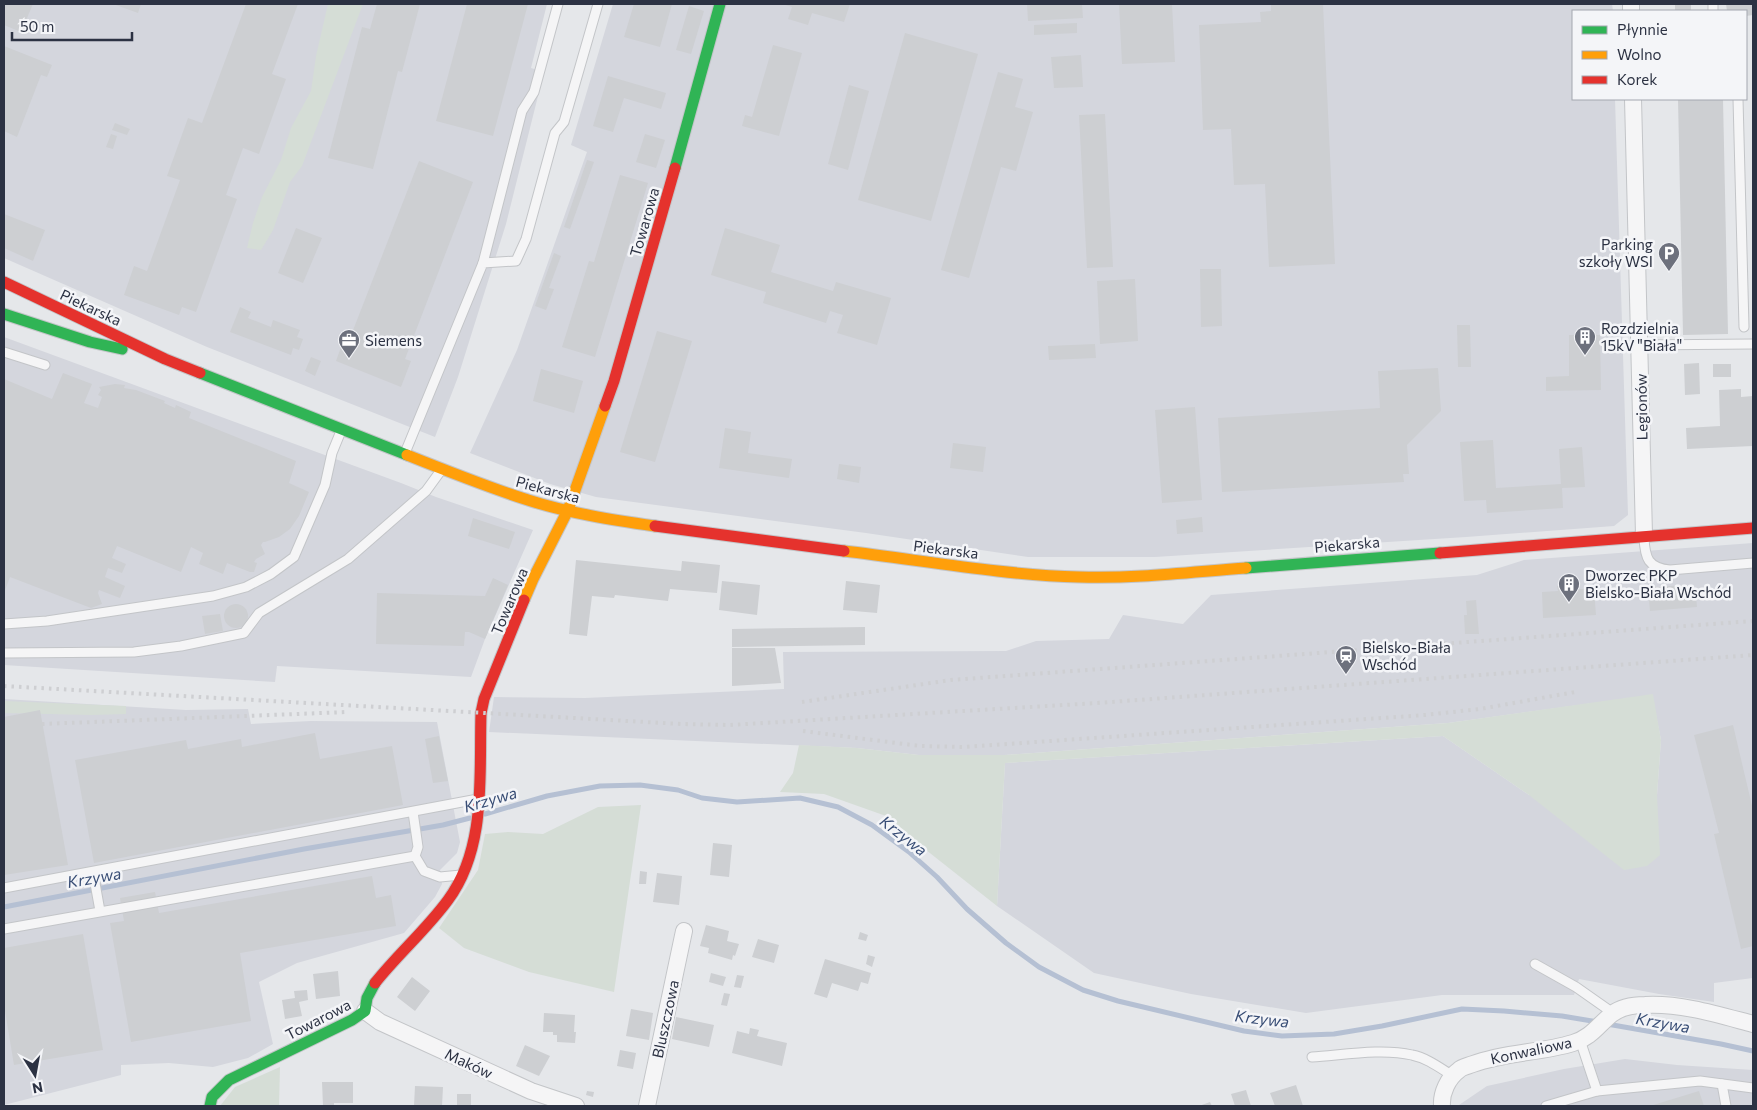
<svg xmlns="http://www.w3.org/2000/svg" width="1757" height="1110" viewBox="0 0 1757 1110" font-family="Commissioner,sans-serif">
<style>
.built{fill:#d4d6dd}
.green{fill:#d5ddd6}
.lines{fill:none;stroke-linecap:round;stroke-linejoin:round}
.stream{stroke:#b5c0d3;stroke-width:5}
.building{fill:#cdcfd2}
.lane-casing{stroke:#c3c5c8;stroke-width:11}
.street-casing{stroke:#c3c5c8;stroke-width:18}
.fast-casing{stroke:#c3c5c8;stroke-width:13}
.slow-casing{stroke:#c3c5c8;stroke-width:13}
.jam-casing{stroke:#c3c5c8;stroke-width:13}
.lane{stroke:#f5f5f6;stroke-width:9}
.street{stroke:#f5f5f6;stroke-width:16}
.fast{stroke:#30b455;stroke-width:11}
.slow{stroke:#ff9f0a;stroke-width:11}
.jam{stroke:#e5322d;stroke-width:11}
.rail{stroke:#cecfd2;stroke-width:4;stroke-dasharray:2.5 5;stroke-linecap:butt}
.labels{text-anchor:middle;dominant-baseline:central;stroke-width:5;stroke-linejoin:round;paint-order:stroke}
.street-label{font-size:15px;fill:#2c3243;stroke:#f4f5f8}
.poi-label{font-size:15px;fill:#2c3243;stroke:#f4f5f8;text-anchor:start}
.water-label{font-size:16px;font-style:italic;fill:#384d75;stroke:#f4f5f8}
</style>
<rect width="100%" height="100%" fill="#e5e7ea"/>
<g class="built">
<path d="M4,4H547L531,68L544,72L506,224L458,377L435,437L207,347L4,258Z"/>
<path d="M613,4H1612L1613,11H1573V99H1615L1628,515L1614,526L1466,537L1155,557H1028L866,533L596,497L550,484L470,453L517,350L587,152L571,145Z"/>
<path d="M4,337L401,483L436,497L533,530L485,639L471,677L277,666L275,682L4,665Z"/>
<path d="M1753,543V978L1714,983V1002L1659,994L1579,979L1574,995H1442L1306,1013L1191,994L1094,973L997,906L1005,763L1443,736L1529,795H1657L1661,740L1652,695L1448,723L1005,755H919L857,748L489,732L494,697L585,698L784,689L783,652L1006,651L1036,641L1109,639L1123,615L1183,624L1211,595L1477,575L1524,560Z"/>
<path d="M4,699L186,710L248,709L251,724L311,721L437,722L460,842L457,853L440,870L442,884L435,897L404,933L297,963L259,982L273,1044L248,1058L213,1067L169,1063L121,1065V1075L4,1105Z"/>
<path d="M1625,1059L1677,1065L1753,1070V1106H1459V1105L1487,1086L1564,1069Z"/>
</g>
<g class="green">
<path d="M328,4H363L302,166L290,182L273,230L261,250L247,248L253,223L262,197L281,160L291,128L311,91L316,56Z"/>
<path d="M1653,694L1661,740L1657,795L1660,855L1647,866L1624,870L1529,795L1443,736L1005,763L997,906L921,846L886,816L824,794L780,792L793,773L799,745L857,748L919,755H1005L1448,723Z"/>
<path d="M4,701L126,706V714L91,715L4,713Z"/>
<path d="M641,805L614,992L529,972L464,948L439,928L478,870L485,834L508,832L543,834L598,807Z"/>
<path d="M280,1067L279,1106H220L235,1087Z"/>
</g>
<g class="lines">
<g class="stream">
<path d="M485,814L547,796L600,786L640,785L678,790L702,798L737,802L800,798L838,807L872,825L909,852L937,877L967,909L1006,943L1039,967L1083,990L1118,1001L1244,1031L1282,1036L1334,1034L1382,1026L1462,1009L1504,1011L1562,1016L1598,1022"/>
<path d="M4,907L304,849L443,825L470,818"/>
<path d="M1607,1024L1721,1044L1753,1051"/>
</g>
</g>
<g class="building">
<path d="M4,4H33L21,32L4,25Z"/>
<path d="M113,4H141L138,13Z"/>
<path d="M246,4H298L272,74L286,79L259,154L243,148L226,195L237,199L196,312L182,307L179,315L124,295L134,266L147,271L180,180L167,176L188,118L202,123Z"/>
<path d="M377,4H420L402,72L398,71L373,169L328,158L362,27L370,29Z"/>
<path d="M467,4H528L493,136L436,121Z"/>
<path d="M634,4H672L660,47L624,37Z"/>
<path d="M782,4H850L844,22L812,13L808,25L788,19L792,7Z"/>
<path d="M1027,4H1082L1083,18L1028,21Z"/>
<path d="M1119,4H1172L1175,62L1122,64Z"/>
<path d="M1271,4H1323L1335,264L1269,267L1265,184L1234,185L1231,129L1203,130L1199,25L1261,22L1260,12L1271,11Z"/>
<rect x="1675" y="4" width="16" height="7"/>
<path d="M1726,4H1753V15L1746,16V11H1727Z"/>
<path d="M689,6L704,11L691,54L676,50Z"/>
<path d="M1077,23V33L1034,35V25Z"/>
<path d="M905,33L978,54L931,221L858,200Z"/>
<path d="M773,45L802,53L779,136L742,126L745,115L752,117Z"/>
<path d="M4,46L52,65L47,77L41,75L17,137L4,131Z"/>
<path d="M1081,55L1083,87L1054,88L1051,57Z"/>
<path d="M998,72L1023,79L1015,107L1033,112L1016,171L1001,167L969,278L941,270Z"/>
<path d="M608,76L666,93L661,109L624,98L613,132L593,126Z"/>
<path d="M849,85L869,91L848,170L828,164Z"/>
<path d="M1678,99H1723L1728,334L1683,335Z"/>
<path d="M1105,114L1113,267L1087,268L1079,115Z"/>
<path d="M115,123L130,129L127,135L112,130Z"/>
<path d="M111,134L117,136L113,149L106,147Z"/>
<path d="M645,134L665,140L656,168L636,162Z"/>
<path d="M587,160L594,162L570,229L564,227Z"/>
<path d="M419,161L473,182L405,359L411,361L401,387L336,361L345,336L350,338Z"/>
<path d="M620,175L648,183L595,357L562,347L589,261L594,262Z"/>
<path d="M4,214L45,230L33,261L4,248Z"/>
<path d="M296,228L322,238L303,283L278,273Z"/>
<path d="M725,228L780,245L771,272L833,291L836,282L891,298L877,345L837,333L843,315L830,311L826,323L763,303L766,292L711,275Z"/>
<path d="M554,253L561,256L549,288L554,289L546,310L535,306Z"/>
<path d="M1200,269H1221L1222,326L1201,327Z"/>
<path d="M1135,279L1138,341L1100,344L1097,281Z"/>
<path d="M240,307L251,312L248,318L271,327L273,320L300,330L297,337L303,339L299,350L293,348L291,355L230,332Z"/>
<path d="M1457,325H1470L1471,367H1458Z"/>
<path d="M657,331L692,341L655,462L620,452Z"/>
<path d="M1569,335H1600L1601,390L1546,391V377L1569,376Z"/>
<path d="M1095,344L1096,358L1049,360L1048,346Z"/>
<path d="M311,357L321,361L315,376L305,371Z"/>
<path d="M1699,363L1700,394L1685,395L1684,364Z"/>
<rect x="1713" y="364" width="18" height="13"/>
<path d="M1438,368L1441,411L1407,445L1409,474H1403L1404,482L1222,492L1218,418L1380,408L1378,371Z"/>
<path d="M541,369L583,381L574,413L533,401Z"/>
<path d="M63,373L92,384L84,403L98,408L102,397L98,395L101,390L99,387L115,384L125,385L124,388L136,390L165,401L164,403L175,408L176,405L191,412L189,418L296,461L289,483L309,492L299,516L290,529L279,537L265,542H263L261,545L265,554L256,559L254,562L257,563L254,572H250L227,563L223,574L199,564L203,553L191,547L181,572L117,546L112,558L126,564L122,573L108,568L105,577L125,586L120,598L99,590L98,593L102,604L91,608L10,577L4,593V379L52,399Z"/>
<path d="M1741,389V397L1753,396V446L1687,449L1686,428L1720,426L1719,390Z"/>
<path d="M1195,407L1202,500L1162,503L1155,410Z"/>
<path d="M725,428L751,432L748,453L792,459L789,478L719,468Z"/>
<path d="M1493,440L1496,488L1561,484L1559,449L1582,447L1585,487L1562,488L1563,508L1487,513L1486,500L1464,501L1460,442Z"/>
<path d="M953,443L986,447L983,472L950,468Z"/>
<path d="M839,464L861,467L859,483L837,479Z"/>
<path d="M1202,517L1203,532L1177,534L1176,520Z"/>
<path d="M473,518L515,532L509,549L468,536Z"/>
<path d="M576,560L681,571L682,561L720,565L717,593L670,589L668,601L615,595L614,598L592,596L587,636L569,634Z"/>
<path d="M493,578L508,585L485,639L469,632H465L464,646L376,644L377,593L485,596Z"/>
<path d="M722,581L760,585L757,615L719,610Z"/>
<path d="M846,581L880,585L877,613L843,610Z"/>
<path d="M1578,585V589H1594L1596,615L1543,618L1542,592L1558,591L1557,586Z"/>
<path d="M1683,585L1684,597L1696,596L1697,607L1650,611L1648,588Z"/>
<path d="M1476,600L1479,634H1465L1464,615H1467L1466,601Z"/>
<circle cx="236" cy="616" r="12"/>
<path d="M220,614L223,631L205,634L202,616Z"/>
<path d="M865,627V645L732,647V629Z"/>
<path d="M732,648H775L781,683L732,686Z"/>
<path d="M40,710L68,865L4,875V717Z"/>
<path d="M1733,725L1753,810V946L1741,949L1714,834L1719,833L1694,735Z"/>
<path d="M315,733L320,759L392,746L403,805L94,863L75,760L186,740L188,749L241,739L242,747Z"/>
<path d="M439,736L448,781L433,783L425,739Z"/>
<path d="M713,843L732,845L729,877L710,875Z"/>
<path d="M640,871L647,872L646,884H639Z"/>
<path d="M657,873L682,876L679,905L653,902Z"/>
<path d="M372,876L376,898L391,895L396,926L240,953L251,1021L131,1042L110,923L124,921L120,898L155,892L159,913Z"/>
<path d="M706,925L729,931L727,941L739,944L735,956L733,955L732,960L708,953L709,948L700,946Z"/>
<path d="M860,932L868,935L866,941L858,939Z"/>
<path d="M83,934L103,1050L14,1065L4,1005V948Z"/>
<path d="M758,939L779,945L774,963L752,957Z"/>
<path d="M868,955L875,957L872,967L866,964Z"/>
<path d="M825,959L871,973L868,984L861,982L858,991L832,983L827,998L814,994Z"/>
<path d="M338,971L340,996L316,999L313,974Z"/>
<path d="M711,973L726,977L723,986L709,982Z"/>
<path d="M737,975L744,976L741,988L734,987Z"/>
<path d="M412,977L430,991L415,1011L397,997Z"/>
<path d="M307,990L308,1000L299,1002L302,1016L285,1019L282,1000L295,998L294,991Z"/>
<path d="M724,993L730,994L727,1006L721,1005Z"/>
<path d="M631,1009L653,1013L649,1040L626,1036Z"/>
<path d="M544,1013L575,1015L574,1032H576L575,1043L557,1042V1035H553V1032H543Z"/>
<path d="M676,1017L714,1025L709,1047L672,1039Z"/>
<path d="M750,1028L759,1030L757,1036L787,1043L782,1066L732,1053L737,1031L749,1034Z"/>
<path d="M525,1045L550,1056L539,1076L516,1066Z"/>
<path d="M620,1050L636,1053L633,1069L617,1066Z"/>
<path d="M322,1082H353V1103H334V1106H323Z"/>
<path d="M1296,1085L1303,1106H1275L1270,1093Z"/>
<path d="M415,1086L443,1087L442,1106H414Z"/>
<path d="M1246,1090L1251,1106H1235L1231,1094Z"/>
<path d="M587,1091L594,1092L593,1097L586,1095Z"/>
<path d="M1699,1091L1704,1106H1650Z"/>
<rect x="457" y="1094" width="14" height="12"/>
<path d="M1210,1102L1212,1106H1199Z"/>
</g>
<g class="lines">
<g class="lane-casing">
<g id="lane">
<path d="M1713,4V11"/>
<path d="M1738,99L1744,327"/>
<path d="M483,263L522,111L534,92L558,4"/>
<path d="M1639,345L1753,344"/>
<path d="M4,352L45,365"/>
<path d="M405,453L483,263L516,261L526,239L555,133L564,122L598,4"/>
<path d="M1644,538C1645,558 1648,568 1670,570L1753,563"/>
<path d="M4,624L47,621L213,596L246,587L271,574L294,557L325,485L332,453L341,431"/>
<path d="M4,653L134,652L181,646L244,633L259,613L348,559L426,491L442,469"/>
<path d="M415,856L424,871L440,877L461,875"/>
<path d="M93,872L100,911"/>
<path d="M4,888L478,799"/>
<path d="M4,929L415,856L418,847L413,812"/>
<path d="M1535,964L1576,987L1613,1013"/>
<path d="M1580,1040L1597,1091"/>
<path d="M1312,1057C1343,1055 1382,1048 1412,1055C1427,1058 1440,1068 1453,1076"/>
<path d="M1722,1084L1726,1106"/>
<path d="M1546,1106L1597,1091L1700,1081L1753,1088"/>
</g>
</g>
<g class="street-casing">
<g id="street">
<path d="M1631,4V11"/>
<path d="M1633,99L1644,535"/>
<path d="M365,1011L380,1022L531,1091L576,1106"/>
<path d="M647,1106L684,931"/>
<path d="M1442,1106C1441,1093 1448,1078 1459,1070C1462,1067 1468,1066 1473,1064C1505,1052 1541,1053 1573,1043C1592,1037 1598,1025 1612,1014C1621,1007 1634,1005 1645,1005C1681,1003 1719,1015 1753,1024"/>
</g>
</g>
<g class="fast-casing">
<g id="fast">
<path d="M675,168L720,4"/>
<path d="M4,314L90,342L122,349"/>
<path d="M200,373L407,455"/>
<path d="M1246,568L1440,553"/>
<path d="M210,1106L212,1097L229,1080L352,1020L365,1011L367,998L375,983"/>
</g>
</g>
<g class="slow-casing">
<g id="slow">
<path d="M407,455C447,471 487,487 528,500C568,513 613,520 655,526"/>
<path d="M844,551C921,560 1002,575 1079,577C1135,579 1191,572 1246,568"/>
<path d="M524,600L533,579L568,510L605,406"/>
</g>
</g>
<g class="jam-casing">
<g id="jam">
<path d="M4,282L165,359L200,373"/>
<path d="M605,406L614,381L675,168"/>
<path d="M655,526L844,551"/>
<path d="M1440,553L1753,528"/>
<path d="M375,983C398,954 426,930 448,900C487,847 479,775 481,713L484,699L524,600"/>
</g>
</g>
<use href="#lane" class="lane"/>
<use href="#street" class="street"/>
<use href="#fast" class="fast"/>
<use href="#slow" class="slow"/>
<use href="#jam" class="jam"/>
<g class="rail">
<path d="M4,686L681,724L730,725L1097,703L1753,655"/>
<path d="M802,702L951,680L1753,621"/>
<path d="M42,724L347,712"/>
<path d="M803,731L920,746L964,747L1425,715L1480,709L1575,692"/>
</g>
</g>
<defs>
<g id="parking-pin" transform="scale(1.125)"><path d="M0 17L-7.5 6A9.5 9.5 0 1 1 7.5 6Z" fill="#6d717d" stroke="#f4f5f8"/><path d="M-3.5-5.5H1a3.5 3.5 0 0 1 0 7H-1V5.5H-3.5ZM-1-3.4V-.6H.8a1.4 1.4 0 0 0 0-2.8Z" fill="#fff"/></g>
<g id="building-pin" transform="scale(1.125)"><path d="M0 17L-7.5 6A9.5 9.5 0 1 1 7.5 6Z" fill="#6d717d" stroke="#f4f5f8"/><path d="M-4-6H4V6H1V3H-1V6H-4ZM-2.5-4.3h1.7v1.8h-1.7ZM.8-4.3h1.7v1.8H.8ZM-2.5-1h1.7V.8h-1.7ZM.8-1h1.7V.8H.8Z" fill="#fff"/></g>
<g id="office-pin" transform="scale(1.125)"><path d="M0 17L-7.5 6A9.5 9.5 0 1 1 7.5 6Z" fill="#6d717d" stroke="#f4f5f8"/><path d="M-6-3h4V-5.5h4V-3h4V5H-6ZM-1-4.5V-3h2v-1.5ZM-6 0V1H6V0Z" fill="#fff"/></g>
<g id="station-pin" transform="scale(1.125)"><path d="M0 17L-7.5 6A9.5 9.5 0 1 1 7.5 6Z" fill="#6d717d" stroke="#f4f5f8"/><path d="M-3-6H3Q5-6 5-4V2Q5 4 3 4L4.5 6H3L1.5 4h-3L-3 6H-4.5L-3 4Q-5 4-5 2V-4Q-5-6-3-6ZM-3.5-4v3h7v-3ZM-3.5 1v1.5H-2V1ZM2 1v1.5H3.5V1Z" fill="#fff"/></g>
</defs>
<g fill-rule="evenodd">
<use href="#parking-pin" x="1669" y="253"/>
<use href="#building-pin" x="1585" y="337"/>
<use href="#office-pin" x="349" y="340"/>
<use href="#building-pin" x="1569" y="584"/>
<use href="#station-pin" x="1346" y="656"/>
</g>
<g class="labels">
<g class="street-label">
<text transform="translate(644 222) rotate(-74)">Towarowa</text>
<text transform="translate(91 307) rotate(25)">Piekarska</text>
<text transform="translate(1641 407) rotate(-91)">Legionów</text>
<text transform="translate(548 489) rotate(15)">Piekarska</text>
<text transform="translate(1347 544) rotate(-5)">Piekarska</text>
<text transform="translate(946 549) rotate(7)">Piekarska</text>
<text transform="translate(509 601) rotate(-67)">Towarowa</text>
<text transform="translate(318 1019) rotate(-27)">Towarowa</text>
<text transform="translate(665 1019) rotate(-78)">Bluszczowa</text>
<text transform="translate(1531 1050) rotate(-12)">Konwaliowa</text>
<text transform="translate(469 1063) rotate(25)">Maków</text>
</g>
<g class="poi-label">
<text x="1653" y="244" text-anchor="end">Parking<tspan x="1653" dy="17">szkoły WSI</tspan></text>
<text x="1601" y="328">Rozdzielnia<tspan x="1601" dy="17">15kV "Biała"</tspan></text>
<text x="365" y="340">Siemens</text>
<text x="1585" y="575">Dworzec PKP<tspan x="1585" dy="17">Bielsko-Biała Wschód</tspan></text>
<text x="1362" y="647">Bielsko-Biała<tspan x="1362" dy="17">Wschód</tspan></text>
</g>
<g class="water-label">
<text transform="translate(490 799) rotate(-16)">Krzywa</text>
<text transform="translate(904 835) rotate(38)">Krzywa</text>
<text transform="translate(94 877) rotate(-10)">Krzywa</text>
<text transform="translate(1262 1018) rotate(7)">Krzywa</text>
<text transform="translate(1663 1022) rotate(10)">Krzywa</text>
</g>
</g>
<rect width="1757" height="1110" fill="none" stroke="#2c3243" stroke-width="10"/>
<rect x="1572" y="10" width="175" height="90" fill="#f4f5f8" stroke="#a4a7b0"/>
<rect x="1582" y="26" width="25" height="8" fill="#30b455" stroke="#a4a7b0"/>
<text x="1617" y="35" font-size="15" fill="#2c3243">Płynnie</text>
<rect x="1582" y="51" width="25" height="8" fill="#ff9f0a" stroke="#a4a7b0"/>
<text x="1617" y="60" font-size="15" fill="#2c3243">Wolno</text>
<rect x="1582" y="76" width="25" height="8" fill="#e5322d" stroke="#a4a7b0"/>
<text x="1617" y="85" font-size="15" fill="#2c3243">Korek</text>
<g transform="translate(35 1075) rotate(169)" stroke="#f4f5f8" stroke-width="4" paint-order="stroke">
<path d="M0-4L9 19L0 12L-9 19Z" fill="#2c3243"/>
<text y="-8" font-size="14" font-weight="bold" text-anchor="middle" fill="#2c3243">N</text>
</g>
<path d="M12 32v8h120v-8" fill="none" stroke="#2c3243" stroke-width="2.5"/>
<text x="20" y="32" font-size="15" fill="#2c3243" stroke="#f4f5f8" stroke-width="4" paint-order="stroke">50 m</text>
</svg>
